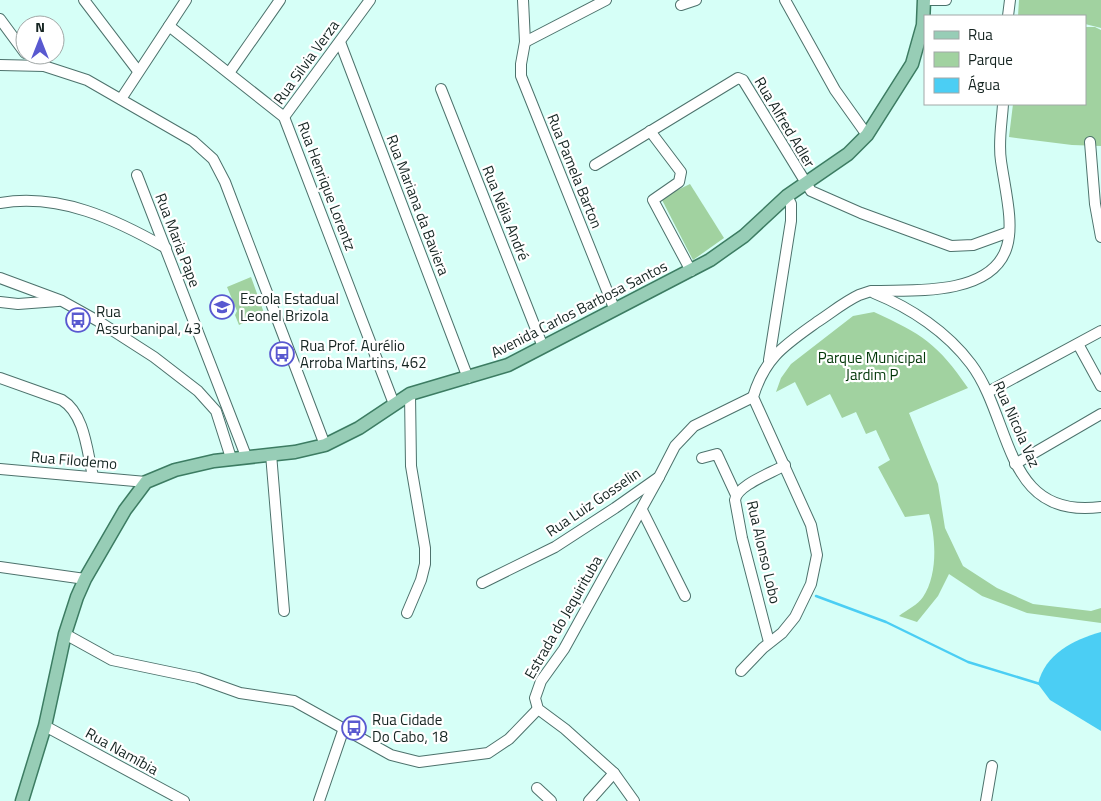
<svg xmlns="http://www.w3.org/2000/svg" width="1101" height="801" viewBox="0 0 1101 801" font-family="'Titillium Web',sans-serif">
<style>
.green{fill:#a1d2a0}
.water{fill:#4bcef4}
.lines{fill:none;stroke-linecap:round;stroke-linejoin:round}
.stream{stroke:#4bcef4;stroke-width:2.5}
.minor-casing{stroke:#4d726c;stroke-width:12}
.major-casing{stroke:#3c7c62;stroke-width:15}
.minor{stroke:#fff;stroke-width:10}
.major{stroke:#97cdb6;stroke-width:12}
.labels{text-anchor:middle;dominant-baseline:central;stroke-width:4.5;stroke-linejoin:round;paint-order:stroke}
.street-label{font-size:15px;fill:#162522;stroke:#fff}
.poi-label{font-size:15px;fill:#162522;stroke:#fff;text-anchor:start}
.park-label{font-size:15px;fill:#013607;stroke:#fff}
</style>
<rect width="100%" height="100%" fill="#d6fff7"/>
<g class="green">
<path d="M1019,0H1101V28L1085,24V16H1018Z"/>
<path d="M1085,27H1095L1101,30V146L1072,145L1009,137L1013,104H1085Z"/>
<path d="M690,184L724,238L693,260L661,198Z"/>
<path d="M251,277L264,313L239,325L235,315L237,311L227,287Z"/>
<path d="M874,312C922,334 938,344 968,388L909,413L938,484L945,528L963,566L997,588L1033,604L1091,611L1101,608V623L1027,613L982,596L949,574L938,596L917,622L899,616C906,610 918,605 923,597C938,575 936,538 929,514L905,517L878,467L890,460L876,430L866,434L856,412L842,418L830,394L807,406L795,382L776,392L781,378L791,364L853,316Z"/>
</g>
<path class="water" d="M1101,632V731L1050,700L1038,684C1045,654 1073,640 1101,632Z"/>
<g class="lines">
<path class="stream" d="M816,596L886,622L968,662L1040,684"/>
<g class="minor-casing">
<g id="minor">
<path d="M84,0L138,71"/>
<path d="M523,0L525,42L521,64V76L614,308"/>
<path d="M785,0L835,90L867,135"/>
<path d="M929,0H946"/>
<path d="M681,5L696,0"/>
<path d="M1008,16L1010,0"/>
<path d="M0,19L25,53"/>
<path d="M169,26L284,117L394,404"/>
<path d="M340,42L468,378"/>
<path d="M525,42L606,0"/>
<path d="M0,65L44,66L87,80L193,141L213,159L225,182L325,445"/>
<path d="M229,73L280,0"/>
<path d="M441,89L543,347"/>
<path d="M121,99L186,0"/>
<path d="M284,117L370,0"/>
<path d="M650,131L681,172L679,182L653,200L691,271"/>
<path d="M1090,142L1095,204L1101,237"/>
<path d="M595,165L738,78L743,80L811,191L861,213L951,246L973,245L1009,232"/>
<path d="M137,175L246,456"/>
<path d="M0,203C60,193 115,219 166,248"/>
<path d="M0,278L62,301L98,321L154,357L198,391L216,411L231,458"/>
<path d="M874,293C911,308 947,332 971,364C1013,420 1003,520 1101,507"/>
<path d="M0,302L18,304L58,301"/>
<path d="M1078,344L1101,386"/>
<path d="M769,360L791,221V204L787,196"/>
<path d="M0,378L62,400C85,414 87,452 93,476"/>
<path d="M988,392L1101,331"/>
<path d="M271,454L284,611"/>
<path d="M702,458L717,454L736,495"/>
<path d="M1015,464L1101,414"/>
<path d="M0,469L146,482"/>
<path d="M642,510L685,596"/>
<path d="M0,567L85,579"/>
<path d="M482,583L555,547L615,508L659,477L675,446L694,426L753,397"/>
<path d="M407,613L421,580L425,564V548L411,466L410,394"/>
<path d="M65,634L112,660L198,678L240,693L294,701L391,755L419,762L488,753L509,739L538,709"/>
<path d="M769,642L742,538L735,500C737,485 772,473 785,465"/>
<path d="M741,671L763,648L782,633L795,617L811,584L817,555L811,525L753,397C765,357 785,345 817,322C831,313 844,302 859,295L871,291C898,290 928,292 955,286C1029,270 1009,216 1001,161C998,142 1002,122 1003,104"/>
<path d="M45,726L184,801"/>
<path d="M537,788L551,801"/>
<path d="M319,801L344,728"/>
<path d="M589,801L614,773"/>
<path d="M634,801L614,773L565,729L538,709L535,698L541,681L564,649L659,477"/>
<path d="M986,801L992,766"/>
</g>
</g>
<g class="major-casing">
<path id="major" d="M22,801L45,726L65,634L77,597L85,579L125,510L146,482L175,470L214,461L295,452L325,445L359,428L410,394L508,365L710,260L744,236L787,196L848,154L867,135L912,64L923,25L924,0"/>
</g>
<use href="#minor" class="minor"/>
<use href="#major" class="major"/>
</g>
<defs>
<g id="school-ring" transform="scale(1.25)"><circle r="9.5" fill="#fff" stroke="#5959d0" stroke-width="1.5"/><path d="M0-5L7-2L0 1L-7-2ZM-4 1L0 2.5L4 1V4Q0 6-4 4Z" fill="#5959d0"/></g>
<g id="bus-ring" transform="scale(1.25)"><circle r="9.5" fill="#fff" stroke="#5959d0" stroke-width="1.5"/><path d="M-5-6H5V4H4V6H2V4H-2V6H-4V4H-5ZM-3.5-4V0h7V-4ZM-3.5 1.2v1.5H-2V1.2ZM2 1.2v1.5H3.5V1.2Z" fill="#5959d0"/></g>
</defs>
<g fill-rule="evenodd">
<use href="#school-ring" x="222" y="307"/>
<use href="#bus-ring" x="78" y="320"/>
<use href="#bus-ring" x="282" y="354"/>
<use href="#bus-ring" x="354" y="728"/>
</g>
<g class="labels">
<g class="street-label">
<text transform="translate(306 62) rotate(-54)">Rua Silvia Verza</text>
<text transform="translate(785 122) rotate(59)">Rua Alfred Adler</text>
<text transform="translate(575 171) rotate(68)">Rua Pamela Barton</text>
<text transform="translate(327 186) rotate(69)">Rua Henrique Lorentz</text>
<text transform="translate(418 205) rotate(69)">Rua Mariana da Baviera</text>
<text transform="translate(506 213) rotate(68)">Rua Nélia André</text>
<text transform="translate(178 240) rotate(69)">Rua Maria Pape</text>
<text transform="translate(579 309) rotate(-27)">Avenida Carlos Barbosa Santos</text>
<text transform="translate(1017 424) rotate(66)">Rua Nicola Vaz</text>
<text transform="translate(74 460) rotate(5)">Rua Filodemo</text>
<text transform="translate(593 502) rotate(-34)">Rua Luiz Gosselin</text>
<text transform="translate(764 552) rotate(77)">Rua Alonso Lobo</text>
<text transform="translate(563 617) rotate(-60)">Estrada do Jequirituba</text>
<text transform="translate(122 751) rotate(29)">Rua Namíbia</text>
</g>
<g class="poi-label">
<text x="240" y="298">Escola Estadual<tspan x="240" dy="17">Leonel Brizola</tspan></text>
<text x="96" y="311">Rua<tspan x="96" dy="17">Assurbanipal, 43</tspan></text>
<text x="300" y="345">Rua Prof. Aurélio<tspan x="300" dy="17">Arroba Martins, 462</tspan></text>
<text x="372" y="719">Rua Cidade<tspan x="372" dy="17">Do Cabo, 18</tspan></text>
</g>
<g class="park-label">
<text x="872" y="357">Parque Municipal<tspan x="872" dy="17">Jardim P</tspan></text>
</g>
</g>
<rect x="924" y="15" width="162" height="90" fill="#ffffff" stroke="#a2a8a7"/>
<rect x="934" y="31" width="25" height="8" fill="#97cdb6" stroke="#a2a8a7"/>
<text x="968" y="40" font-size="15" fill="#162522">Rua</text>
<rect x="934" y="52" width="25" height="15" fill="#a1d2a0" stroke="#a2a8a7"/>
<text x="968" y="65" font-size="15" fill="#162522">Parque</text>
<rect x="934" y="78" width="25" height="15" fill="#4bcef4" stroke="#a2a8a7"/>
<text x="968" y="90" font-size="15" fill="#162522">Água</text>
<g transform="translate(40 40)"><circle r="24" fill="#ffffff" stroke="#a2a8a7"/>
<path d="M0-4L9 19L0 12L-9 19Z" fill="#5959d0"/>
<text y="-8" font-size="14" font-weight="bold" text-anchor="middle" fill="#162522">N</text>
</g>
</svg>
